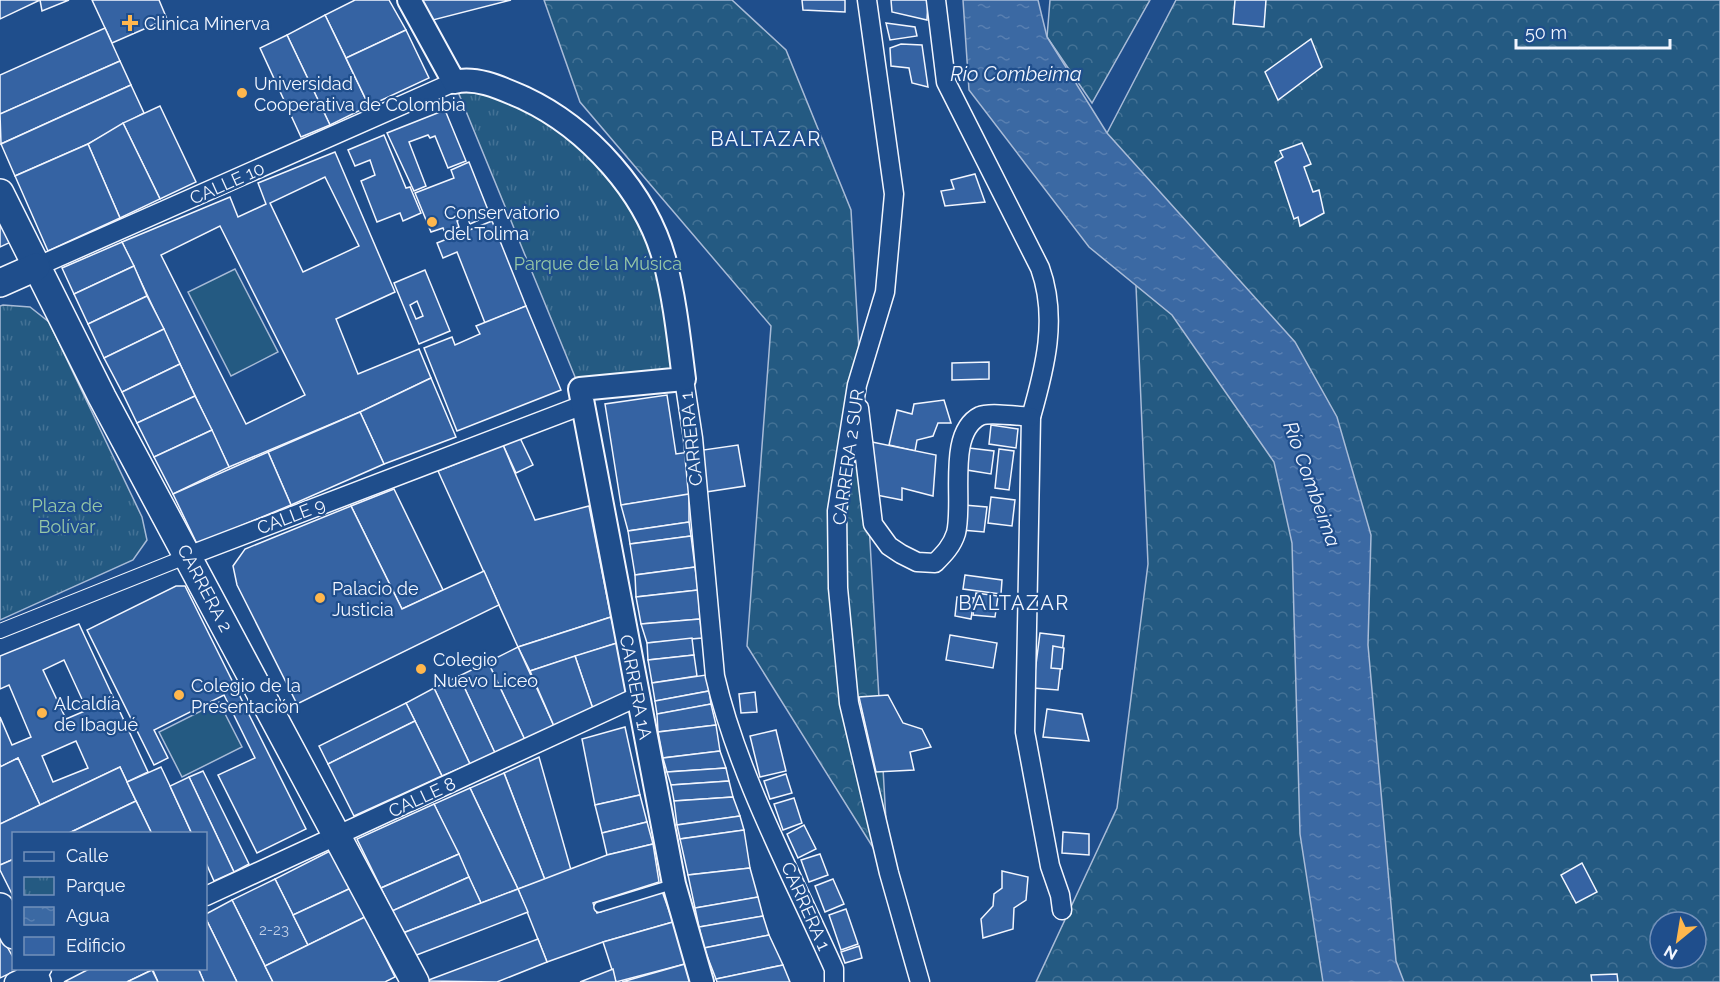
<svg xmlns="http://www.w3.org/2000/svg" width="1720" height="982" viewBox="0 0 1720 982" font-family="Raleway,sans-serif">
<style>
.forest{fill:url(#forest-crowns);stroke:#a8bbd7;stroke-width:1.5;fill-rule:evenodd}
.park{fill:url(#park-tufts);stroke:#a8bbd7;stroke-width:1.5}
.garden{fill:#245a82;stroke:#a8bbd7;stroke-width:1.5}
.water{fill:url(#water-ripples);stroke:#a8bbd7;stroke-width:1.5}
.building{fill:#3563a3;stroke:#f2f6ff;stroke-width:1.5;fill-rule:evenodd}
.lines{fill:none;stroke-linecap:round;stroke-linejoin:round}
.service-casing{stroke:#f2f6ff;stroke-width:12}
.pedestrian-casing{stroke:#f2f6ff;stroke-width:16}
.minor-casing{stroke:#f2f6ff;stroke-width:21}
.tertiary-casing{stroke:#f2f6ff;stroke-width:26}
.secondary-casing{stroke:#f2f6ff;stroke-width:30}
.service{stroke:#1f4e8c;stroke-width:9}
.pedestrian{stroke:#1f4e8c;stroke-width:14}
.minor{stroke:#1f4e8c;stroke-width:18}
.tertiary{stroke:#1f4e8c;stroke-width:22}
.secondary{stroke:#1f4e8c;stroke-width:27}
.poi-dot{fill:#ffb74d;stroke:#1f4e8c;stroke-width:2}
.labels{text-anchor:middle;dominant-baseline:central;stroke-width:4.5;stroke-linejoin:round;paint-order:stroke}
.number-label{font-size:15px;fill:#c3d1e8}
.poi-label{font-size:18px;fill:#f2f6ff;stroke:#1f4e8c;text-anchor:start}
.street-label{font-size:18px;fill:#f2f6ff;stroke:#1f4e8c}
.park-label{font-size:18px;fill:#97c8a6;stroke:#1f4e8c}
.water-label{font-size:20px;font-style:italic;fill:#f2f6ff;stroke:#1f4e8c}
.neighbourhood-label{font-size:20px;letter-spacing:1.5px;fill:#f2f6ff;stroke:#1f4e8c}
</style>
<defs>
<pattern id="forest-crowns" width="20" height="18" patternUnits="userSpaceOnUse" patternTransform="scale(1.5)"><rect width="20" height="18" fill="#245a82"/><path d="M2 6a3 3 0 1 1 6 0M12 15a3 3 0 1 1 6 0" fill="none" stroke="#447295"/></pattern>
<pattern id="park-tufts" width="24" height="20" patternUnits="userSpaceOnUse" patternTransform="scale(1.5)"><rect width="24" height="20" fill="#245a82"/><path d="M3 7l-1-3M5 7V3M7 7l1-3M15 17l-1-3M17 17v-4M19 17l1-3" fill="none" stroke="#447295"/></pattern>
<pattern id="water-ripples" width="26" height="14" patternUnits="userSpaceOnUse" patternTransform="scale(1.5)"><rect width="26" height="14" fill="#3b69a3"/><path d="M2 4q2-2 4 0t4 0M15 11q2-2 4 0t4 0" fill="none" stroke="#587fb1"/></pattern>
</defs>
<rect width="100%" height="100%" fill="#1f4e8c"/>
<g class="forest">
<path d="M544,0H732L786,50L851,210L889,873L747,646L771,326L580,102Z"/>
<path d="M1050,0H1150L1092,103L1047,37Z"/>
<path d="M1176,0H1720V982H1036L1117,808L1148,564L1136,286L1107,133ZM1660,922H1696V958H1660Z"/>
</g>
<g class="park">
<path d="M454,82L565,122L646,217L684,379L580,389Z"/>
<path d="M3,305L30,307L49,322L142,517L147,540L133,560L0,620V306Z"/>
</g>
<g class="garden">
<path d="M235,269L278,352L231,376L188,292Z"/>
<path d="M219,702L242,747L182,777L159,732Z"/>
</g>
<path class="water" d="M963,0H1038L1047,37L1107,133L1295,342L1337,417L1371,535L1368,645L1396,961L1404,982H1323L1300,834L1292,543L1274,462L1172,315L1089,247L969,90Z"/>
<g class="building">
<path d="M0,0H40L0,19Z"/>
<path d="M40,0H69L42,11Z"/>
<path d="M92,0H159L167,19L112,43Z"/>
<path d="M355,0H389L406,30L346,58L325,15Z"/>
<path d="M422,0H511L433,20Z"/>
<path d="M802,0H845V12L803,10Z"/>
<path d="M891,0H928L927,20L892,12Z"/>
<path d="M1235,0H1266L1264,27L1233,24Z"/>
<path d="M325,15L369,106L330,125L287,35Z"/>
<path d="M886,23L915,27L917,36L890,40Z"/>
<path d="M105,28L120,61L0,114V75Z"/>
<path d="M406,30L429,78L369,106L346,58Z"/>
<path d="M287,35L330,125L301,137L260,48Z"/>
<path d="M1311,39L1322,67L1278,100L1265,72Z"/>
<path d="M901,44L922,45L928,87L912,83L909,68L891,66L890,48Z"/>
<path d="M120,61L131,85L1,144L0,114Z"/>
<path d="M131,85L144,113L88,144L15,176L1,144Z"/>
<path d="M160,106L196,182L160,199L123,123Z"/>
<path d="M445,110L466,161L448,168L435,136L430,138L428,135L409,142L426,186L414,191L387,133Z"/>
<path d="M123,123L160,199L120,218L88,144Z"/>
<path d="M384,135L406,188L410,187L421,213L403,221L400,213L377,222L361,181L375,175L370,160L355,166L348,150Z"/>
<path d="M1302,143L1311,164L1304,167L1313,192L1319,190L1324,213L1300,226L1298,217L1294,219L1275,162L1283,157L1280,151Z"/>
<path d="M88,144L120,218L48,251L15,176Z"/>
<path d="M335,152L395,292L336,319L358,374L419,349L431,378L360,412L229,467L122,242L230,197L238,217L266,204L258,183ZM325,177L359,246L303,272L270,203ZM220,226L305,395L246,424L161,255Z"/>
<path d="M469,162L490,215L470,224L467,217L457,221L459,227L445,233L443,228L431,232L415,193L454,178L451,170Z"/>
<path d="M975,174L985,202L945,206L941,191L954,189L951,180Z"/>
<path d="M0,219L11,242L0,247Z"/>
<path d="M492,221L526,306L485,323L457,252L443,258L437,243Z"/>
<path d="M122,242L134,266L74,294L62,268Z"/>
<path d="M134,266L147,296L88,324L74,294Z"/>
<path d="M425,270L450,331L419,344L394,283ZM417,301L423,316L416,319L410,305Z"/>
<path d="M147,296L164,329L104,358L88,324Z"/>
<path d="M526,306L561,390L457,431L424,348L452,337L455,345L480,334L476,326Z"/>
<path d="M164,329L180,364L122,392L104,358Z"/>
<path d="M989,362V379L952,380V363Z"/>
<path d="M180,364L195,396L137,423L122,392Z"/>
<path d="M431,378L456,437L384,464L360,412Z"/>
<path d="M667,395L676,454L738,445L745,486L621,505L605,404Z"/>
<path d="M195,396L212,430L154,457L137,423Z"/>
<path d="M944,400L951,423H938L933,436L917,440L915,451L889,445L897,410L912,414L914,404Z"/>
<path d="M360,412L384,464L291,505L268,452Z"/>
<path d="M991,425L1018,429L1016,448L989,444Z"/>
<path d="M212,430L229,467L173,494L154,457Z"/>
<path d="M520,438L533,465L516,473L503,445Z"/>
<path d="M872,442L936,455L933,496L902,488V500L871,494Z"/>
<path d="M503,445L535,520L589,506L611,617L518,647L438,471Z"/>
<path d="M969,448L994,451L991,474L967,470Z"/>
<path d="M999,449L1014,451L1009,490L995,488Z"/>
<path d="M268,452L291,505L197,544L173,494Z"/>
<path d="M394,489L443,590L402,609L351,506Z"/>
<path d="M689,494V522L628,531L621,505Z"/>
<path d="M991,497L1015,500L1012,526L988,523Z"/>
<path d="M964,505L987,507L984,532L962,530Z"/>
<path d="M351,506L402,609L484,571L499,605L297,704L237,585L233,566L245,549Z"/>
<path d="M689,522L691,536L630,544L628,531Z"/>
<path d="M691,536L695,567L635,575L630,544Z"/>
<path d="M695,567L698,590L636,597L635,575Z"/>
<path d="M965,575L1002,580L1001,594L963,589Z"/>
<path d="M176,586H185L306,829L257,853L218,775L255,758L224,695L154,730L168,758L154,765L87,630Z"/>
<path d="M698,590L700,619L641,624L636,597Z"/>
<path d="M976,593L998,596L995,617L973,615Z"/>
<path d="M957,597L974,598L971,619L955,616Z"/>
<path d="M611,617L617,643L530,671L518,647Z"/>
<path d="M700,619L702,638L647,643L641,624Z"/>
<path d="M79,624L148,772L127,782L120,767L40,805L18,758L0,767V717L12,745L31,737L9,685L0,689V656ZM64,660L87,710L66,719L43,670ZM76,741L88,768L53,782L42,756Z"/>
<path d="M1040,633L1064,636L1058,690L1033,688Z"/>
<path d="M950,635L997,643L993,668L946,660Z"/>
<path d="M692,638L694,655L648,660L647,643Z"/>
<path d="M617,643L627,694L593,709L575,656Z"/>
<path d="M1053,646L1064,648L1062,669L1051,668Z"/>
<path d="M518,647L554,726L525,740L488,662Z"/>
<path d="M694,655L697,676L652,683L648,660Z"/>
<path d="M575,656L593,709L554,726L530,671Z"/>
<path d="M488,662L525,740L495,753L459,676Z"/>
<path d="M706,675L709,691L655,701L652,683Z"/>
<path d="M459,676L495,753L470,764L434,688Z"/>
<path d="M434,688L470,764L442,776L406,703Z"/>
<path d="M709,691L711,704L657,714L655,701Z"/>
<path d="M755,692L757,712L741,713L739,694Z"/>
<path d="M888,695L903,723L922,729L931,747L910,752L914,770L876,772L859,697Z"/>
<path d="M406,703L415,721L328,764L319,746Z"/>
<path d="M711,704L716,725L658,732L657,714Z"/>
<path d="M1047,709L1082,714L1089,741L1043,737Z"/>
<path d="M415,721L442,776L354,816L328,764Z"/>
<path d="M716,725L720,751L663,758L658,732Z"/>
<path d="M625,727L640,795L595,805L582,739Z"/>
<path d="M776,730L786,771L760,777L750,736Z"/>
<path d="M720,751L726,768L667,772L663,758Z"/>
<path d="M539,757L571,870L545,880L504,773Z"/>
<path d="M18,758L40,805L0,824V764V767Z"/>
<path d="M120,767L136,801L67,834H14V859L0,865V824Z"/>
<path d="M161,767L170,786L192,834H152L127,782Z"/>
<path d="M726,768L729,781L671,785L667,772Z"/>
<path d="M203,771L249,864L234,872L189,777Z"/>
<path d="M504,773L545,880L518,889L470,788Z"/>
<path d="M786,774L792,793L770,799L764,781Z"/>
<path d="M189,777L234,872L214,881L206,863V834H192L170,786Z"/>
<path d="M729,781L733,797L674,801L671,785Z"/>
<path d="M470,788L518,889L481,903L434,804Z"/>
<path d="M640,795L647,822L602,833L595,805Z"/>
<path d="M733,797L740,816L677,825L674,801Z"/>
<path d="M794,798L802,823L783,830L774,804Z"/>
<path d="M136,801L152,834H67Z"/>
<path d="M434,804L459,854L381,888L357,839Z"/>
<path d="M740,816L744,830L680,839L677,825Z"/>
<path d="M647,822L653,844L607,855L602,833Z"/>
<path d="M804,825L816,849L798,858L787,834Z"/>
<path d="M744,830L750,868L688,875L680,839Z"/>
<path d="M1063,832L1089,834V855L1062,853Z"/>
<path d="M653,844L659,882L593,903L597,913L662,891L673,922L603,942L547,962L518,889L607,855Z"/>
<path d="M332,850L351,888L293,915L275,879Z"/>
<path d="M459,854L469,877L392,911L381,888Z"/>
<path d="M820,854L828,875L809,882L801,860Z"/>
<path d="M14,859V898L0,870V865Z"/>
<path d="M1582,863L1597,892L1576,903L1561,875Z"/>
<path d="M750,868L758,897L695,908L688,875Z"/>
<path d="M1002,871L1028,877L1026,900L1014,908L1013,929L983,938L981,919L993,906L994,894L1002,888Z"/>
<path d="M469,877L481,903L403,933L392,911Z"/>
<path d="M275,879L308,945L265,966L232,900Z"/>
<path d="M833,879L844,904L825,912L815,886Z"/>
<path d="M351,888L365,917L308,945L293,915Z"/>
<path d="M518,889L528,912L414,956L403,933Z"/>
<path d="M758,897L763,916L699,927L695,908Z"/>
<path d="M232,900L273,982H237L206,919V914Z"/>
<path d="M846,909L858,944L841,950L829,915Z"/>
<path d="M763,916L769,935L704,948L699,927Z"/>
<path d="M365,917L395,977L385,982H273L265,966Z"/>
<path d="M206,919L237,982H204L198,968H206Z"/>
<path d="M673,922L685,964L616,982L603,942Z"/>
<path d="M0,934L14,959V968L19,969L0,978Z"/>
<path d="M769,935L783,965L716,979L704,948Z"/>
<path d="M538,939L547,962L497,982L426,981Z"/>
<path d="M859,946L862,958L845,963L841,952Z"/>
<path d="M685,964L691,982H622Z"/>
<path d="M783,965L790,982H717L716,979Z"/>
<path d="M91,968H152V970L127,982H64Z"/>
<path d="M152,968H198L204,982H158Z"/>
<path d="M613,969L616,982H580Z"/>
<path d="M152,970L158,982H127Z"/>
<path d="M1617,974L1618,982H1592L1591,975Z"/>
</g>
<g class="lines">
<g class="service-casing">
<path id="service" d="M599,907L674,884"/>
</g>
<g class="pedestrian-casing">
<path id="pedestrian" d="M0,631L188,556"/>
</g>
<g class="minor-casing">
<g id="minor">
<path d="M867,0L894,194L885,292L857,385L837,511L838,588L849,703L889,873L920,982"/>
<path d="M936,0L946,82L1040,268C1058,318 1045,368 1031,417L1025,732L1050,866L1060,895L1062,910"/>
<path d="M36,267L454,82"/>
<path d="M684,379L693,438L715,676C737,773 793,877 834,969V982"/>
<path d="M859,408L873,524L889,546L901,554L917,562L935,563C944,554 952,546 956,533C964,502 946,433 980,416C989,412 1019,416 1031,417"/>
<path d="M188,556L583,405"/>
<path d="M206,896L637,697"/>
<path d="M14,982L42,969"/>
</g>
</g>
<g class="tertiary-casing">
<path id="tertiary" d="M409,0L454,82C477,76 503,89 524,98C588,128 647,193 665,262C675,300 679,340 684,379L580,389L674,884L702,982"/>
</g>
<g class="secondary-casing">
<g id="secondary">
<path d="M0,193L102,397L415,982"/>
<path d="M0,283L36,267"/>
<path d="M0,907L14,935"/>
<path d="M30,968L37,982"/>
</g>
</g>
<use href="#service" class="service"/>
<use href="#pedestrian" class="pedestrian"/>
<use href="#minor" class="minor"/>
<use href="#tertiary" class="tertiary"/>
<use href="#secondary" class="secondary"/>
</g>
<g class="poi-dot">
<path d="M127 14h6v6h6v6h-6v6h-6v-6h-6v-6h6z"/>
<circle cx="242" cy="93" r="6"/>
<circle cx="432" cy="222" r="6"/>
<circle cx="320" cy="598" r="6"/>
<circle cx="421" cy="669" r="6"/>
<circle cx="179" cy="695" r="6"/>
<circle cx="42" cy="713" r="6"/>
</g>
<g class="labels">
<g class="number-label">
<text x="274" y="930">2-23</text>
</g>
<g class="poi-label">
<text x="144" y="23">Clinica Minerva</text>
<text x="254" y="83">Universidad<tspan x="254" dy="21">Cooperativa de Colombia</tspan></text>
<text x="444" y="212">Conservatorio<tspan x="444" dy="21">del Tolima</tspan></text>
<text x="332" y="588">Palacio de<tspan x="332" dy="21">Justicia</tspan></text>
<text x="433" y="659">Colegio<tspan x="433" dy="21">Nuevo Liceo</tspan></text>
<text x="191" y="685">Colegio de la<tspan x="191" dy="21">Presentación</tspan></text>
<text x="54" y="703">Alcaldía<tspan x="54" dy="21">de Ibagué</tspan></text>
</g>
<g class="street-label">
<text transform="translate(227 183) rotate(-24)">CALLE 10</text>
<text transform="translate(691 439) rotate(-96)">CARRERA 1</text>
<text transform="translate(848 457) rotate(-82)">CARRERA 2 SUR</text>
<text transform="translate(291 516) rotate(-21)">CALLE 9</text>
<text transform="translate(205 588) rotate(62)">CARRERA 2</text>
<text transform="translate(636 687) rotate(79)">CARRERA 1A</text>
<text transform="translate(422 797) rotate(-25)">CALLE 8</text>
<text transform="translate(806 906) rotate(66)">CARRERA 1</text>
</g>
<g class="park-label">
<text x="598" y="263">Parque de la Música</text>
<text x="67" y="505">Plaza de<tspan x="67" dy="21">Bolívar</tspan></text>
</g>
<g class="water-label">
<text x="1016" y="74">Rio Combeima</text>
<text transform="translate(1312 484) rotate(70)">Río Combeima</text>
</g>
<g class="neighbourhood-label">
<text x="766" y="139">BALTAZAR</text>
<text x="1014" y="603">BALTAZAR</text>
</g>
</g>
<rect x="12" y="832" width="195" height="138" fill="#1f4e8c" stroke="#7391ba" stroke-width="1.5"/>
<rect x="24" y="852" width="30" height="9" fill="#1f4e8c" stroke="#7391ba" stroke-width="1.5"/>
<text x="66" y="862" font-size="18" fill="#f2f6ff">Calle</text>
<rect x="24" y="877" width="30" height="18" fill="url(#park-tufts)" stroke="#7391ba" stroke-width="1.5"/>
<text x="66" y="892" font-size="18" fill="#f2f6ff">Parque</text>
<rect x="24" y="907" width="30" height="18" fill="url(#water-ripples)" stroke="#7391ba" stroke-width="1.5"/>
<text x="66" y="922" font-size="18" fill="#f2f6ff">Agua</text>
<rect x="24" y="937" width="30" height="18" fill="#3563a3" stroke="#7391ba" stroke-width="1.5"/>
<text x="66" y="952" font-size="18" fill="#f2f6ff">Edificio</text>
<g transform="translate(1678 940) rotate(210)"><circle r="28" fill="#1f4e8c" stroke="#7391ba" stroke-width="1.5"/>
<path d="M0-4.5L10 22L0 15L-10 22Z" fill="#ffb74d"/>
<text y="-9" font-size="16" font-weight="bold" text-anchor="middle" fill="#f2f6ff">N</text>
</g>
<path d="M1516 39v9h154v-9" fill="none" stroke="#f2f6ff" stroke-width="3"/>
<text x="1525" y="39" font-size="18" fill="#f2f6ff" stroke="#1f4e8c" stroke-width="4.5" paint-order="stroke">50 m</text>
</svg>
